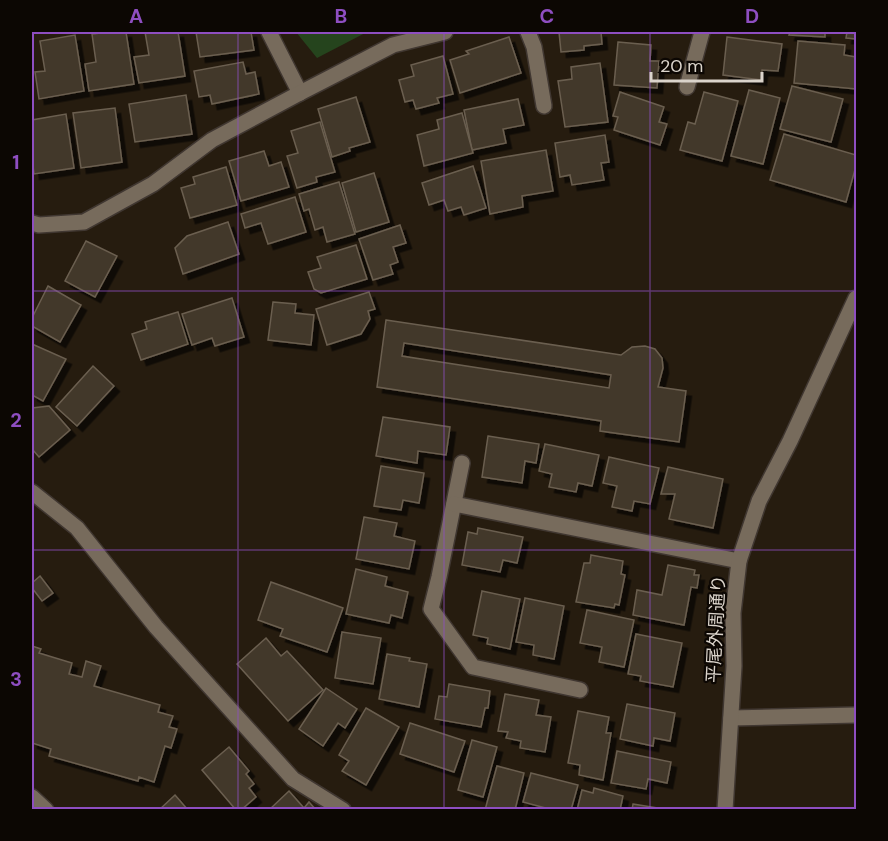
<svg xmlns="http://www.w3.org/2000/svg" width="888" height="841" viewBox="0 0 888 841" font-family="'DM Sans','Noto Sans JP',sans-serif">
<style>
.green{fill:#25441d}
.building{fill:#43382a;stroke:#6b5f50;stroke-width:1.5;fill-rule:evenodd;filter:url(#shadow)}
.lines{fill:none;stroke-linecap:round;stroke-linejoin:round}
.minor-casing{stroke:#403731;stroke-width:18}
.minor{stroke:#776b5c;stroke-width:15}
.grid{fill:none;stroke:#8e4ec1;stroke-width:1.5;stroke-opacity:0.55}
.labels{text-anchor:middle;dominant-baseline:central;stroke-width:4.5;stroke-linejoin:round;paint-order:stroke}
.street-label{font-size:18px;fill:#dbd4cb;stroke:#0c0703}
.neatline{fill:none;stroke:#8e4ec1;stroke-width:2}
.grid-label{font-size:20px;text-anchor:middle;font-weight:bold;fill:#8e4ec1}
</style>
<defs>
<filter id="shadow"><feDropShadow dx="5.5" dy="5.5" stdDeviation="0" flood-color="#0009"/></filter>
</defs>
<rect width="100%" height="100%" fill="#261c0f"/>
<path class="green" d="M296,32H367L317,58Z"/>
<g class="building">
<path d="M110,32H126L134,84L89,91L85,64L96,62L92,34Z"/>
<path d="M145,32H178L185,76L139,83L134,57L149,55Z"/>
<path d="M196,32H251L254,50L200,57Z"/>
<path d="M559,32H601L602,44L584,46V50L561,52Z"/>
<path d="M790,32H825V37L789,35Z"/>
<path d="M847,32H856V39L846,38Z"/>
<path d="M75,35L84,91L39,99L35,72L45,71L40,41Z"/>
<path d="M509,37L521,73L460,93L450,60L469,54L466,51Z"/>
<path d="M727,37L782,44L778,71L762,70L761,80L723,75Z"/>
<path d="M798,41L845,45L844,55L856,57V89L794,83Z"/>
<path d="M618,42L651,45L650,61H659L657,88L614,85Z"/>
<path d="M443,56L453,94L437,98L439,103L416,109L413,100L405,102L399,80L414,76L411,65Z"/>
<path d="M243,62L246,74L255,72L259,94L212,104L210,95L199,97L194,71Z"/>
<path d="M600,63L608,122L565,127L558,81L572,79L571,67Z"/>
<path d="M792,86L843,99L831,142L780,129Z"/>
<path d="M749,90L780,98L763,164L731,156Z"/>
<path d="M620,92L664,107L659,122L667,124L660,145L614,130L618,117L613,116Z"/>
<path d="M704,92L738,101L722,161L680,150L688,122L695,124Z"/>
<path d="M186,95L192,134L135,142L129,104Z"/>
<path d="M356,97L370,142L349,148L350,151L332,157L318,109Z"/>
<path d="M518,99L524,125L503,129L506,143L472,150L464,110Z"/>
<path d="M115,108L122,162L81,168L73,113Z"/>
<path d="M462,113L473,153L424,166L417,135L439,129L437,120Z"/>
<path d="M66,114L74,168L34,174L32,158V120Z"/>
<path d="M320,122L335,172L316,177L317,182L297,188L287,156L298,153L291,131Z"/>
<path d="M784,134L856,155V166L846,202L770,180Z"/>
<path d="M605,135L609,162L601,163L604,180L572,185L570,175L560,177L555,143Z"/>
<path d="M546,150L553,191L522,196L523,207L490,214L481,161Z"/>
<path d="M264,151L269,166L281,162L289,187L241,201L229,161Z"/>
<path d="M473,166L486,208L464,215L461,207L448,211L444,200L429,205L422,183Z"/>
<path d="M226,167L237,205L190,218L181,188L195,184L193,177Z"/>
<path d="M374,173L389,222L356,232L342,183Z"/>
<path d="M339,182L355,234L327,242L323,227L315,230L309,209L304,211L299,194Z"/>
<path d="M295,197L306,232L268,244L261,223L245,228L241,214Z"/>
<path d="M228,222L239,254L183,274L175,248L187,236Z"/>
<path d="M400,225L406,243L393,247L398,262L390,265L393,274L373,280L359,239Z"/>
<path d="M86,241L117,256L95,297L65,281Z"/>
<path d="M356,245L367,279L321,293L314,289L308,272L321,268L317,257Z"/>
<path d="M48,286L81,305L60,342L32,326V318Z"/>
<path d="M369,292L375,309L368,311L370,319L361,334L327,345L316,309Z"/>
<path d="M232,298L244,337L215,346L212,338L192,345L182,314Z"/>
<path d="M273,302L296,304L295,313L314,315L311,345L268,340Z"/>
<path d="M178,312L188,344L141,360L132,334L147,329L145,322Z"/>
<path d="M386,320L621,355L632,347L645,346L655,349L662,358L663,368L658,387L686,391L679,442L600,431L601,421L377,387ZM404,343L611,375L609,388L402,356Z"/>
<path d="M32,344L66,359L43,401L32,395Z"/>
<path d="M93,366L114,386L77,426L56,407Z"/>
<path d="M49,406L70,430L39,457L32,449V408Z"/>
<path d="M383,417L450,427L446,455L418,451L417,463L376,456Z"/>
<path d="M488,436L539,444L536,463L525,461L522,483L482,477Z"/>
<path d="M545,444L599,455L592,486L578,483L576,492L549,487L552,474L539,471Z"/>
<path d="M609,457L659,468L650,504L634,501L632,511L612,507L617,486L603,483Z"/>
<path d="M381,466L424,473L419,503L403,500L401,510L374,506Z"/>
<path d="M668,467L723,479L713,528L669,519L675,494H661Z"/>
<path d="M364,517L397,523L394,536L415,541L409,569L356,559Z"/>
<path d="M478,528L523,537L517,563L503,560L500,572L462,565L468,532L477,534Z"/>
<path d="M591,555L623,561L621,574L625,575L619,605L615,604L614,608L576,602L584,563H590Z"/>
<path d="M668,565L695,570L694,575H699L697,588L691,587L684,625L633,615L637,590L662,595Z"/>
<path d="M356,569L387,577L385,586L408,592L402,618L391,615L389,623L346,614Z"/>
<path d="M40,576L53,593L42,601L32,588V583Z"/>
<path d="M271,582L343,608L327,652L280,636L283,629L258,620Z"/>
<path d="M482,591L520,599L510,649L487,644L488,638L473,635Z"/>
<path d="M525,598L564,606L554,659L533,655L534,645L516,642Z"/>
<path d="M587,610L634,620L624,667L599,662L602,647L580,643Z"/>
<path d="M342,632L381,638L373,684L335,678Z"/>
<path d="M636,634L682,643L673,687L640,681L641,676L628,674Z"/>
<path d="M266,638L281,656L287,651L323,690L288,721L237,664Z"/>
<path d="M32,646L41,649L39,653L72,663L69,674L82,677L86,661L101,666L94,686L160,705L158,712L173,716L169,727L177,729L171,748L165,746L154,782L139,777L138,781L49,756L51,749L32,743Z"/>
<path d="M387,654L410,658L409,661L427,664L419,707L379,699Z"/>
<path d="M449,684L490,691L488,708H485L481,727L435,719L439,696L447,697Z"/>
<path d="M326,688L357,709L345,728L338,723L323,746L299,729Z"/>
<path d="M505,694L539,700L536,715L551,717L545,752L520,748L521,741L506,738L508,732L498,731Z"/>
<path d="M627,704L675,713L670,741L654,738L653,746L620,739Z"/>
<path d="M366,708L399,727L366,785L342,771L349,761L339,755Z"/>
<path d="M578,711L609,717L606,733H611L603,780L579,775L580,765L568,763Z"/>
<path d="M410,723L465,741L454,772L400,754Z"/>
<path d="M472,740L497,747L483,797L458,790Z"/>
<path d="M229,747L249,771L246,774L254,784L249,788L256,797L241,810H236L202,770Z"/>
<path d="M617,751L671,762L667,783L648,779L646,789L611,783Z"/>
<path d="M497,766L524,773L515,810H485Z"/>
<path d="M531,773L578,785L571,810H553L523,802Z"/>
<path d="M594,788L623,796L620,810H577L582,790L593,793Z"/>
<path d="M289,791L304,808L309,802L316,810H269Z"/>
<path d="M175,795L188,810H159Z"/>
<path d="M633,804L670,810H632Z"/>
</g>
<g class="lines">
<g class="minor-casing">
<g id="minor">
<path d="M269,32L300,93"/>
<path d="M528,32L534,47L544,106"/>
<path d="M687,87L702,32"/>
<path d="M32,223L39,225L84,222L153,184L212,140L300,93L393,45L445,32"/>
<path d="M462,463L439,577L431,609L473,667L580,690"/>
<path d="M32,492L77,528L156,627L293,779L343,810"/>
<path d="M454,504L739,561"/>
<path d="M731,718L856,715"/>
<path d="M32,797L46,810"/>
<path d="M725,810L734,666L733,613L739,561L759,501L790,441L856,298"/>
</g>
</g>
<use href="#minor" class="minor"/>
</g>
<path class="grid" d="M238,32V810M444,32V810M650,32V810M32,291H856M32,550H856"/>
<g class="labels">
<g class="street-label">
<text transform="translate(716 629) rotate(-87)">平尾外周通り</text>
</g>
</g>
<rect width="888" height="841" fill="none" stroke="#0c0703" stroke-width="66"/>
<path d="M651 72v9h111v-9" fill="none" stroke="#dbd4cb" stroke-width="3"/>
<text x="660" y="72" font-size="18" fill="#dbd4cb" stroke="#0c0703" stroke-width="4.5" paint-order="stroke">20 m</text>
<rect x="33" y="33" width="822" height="775" class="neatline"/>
<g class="grid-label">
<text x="136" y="23">A</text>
<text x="341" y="23">B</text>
<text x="547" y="23">C</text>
<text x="752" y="23">D</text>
<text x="16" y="169">1</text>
<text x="16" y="427">2</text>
<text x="16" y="686">3</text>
</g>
</svg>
